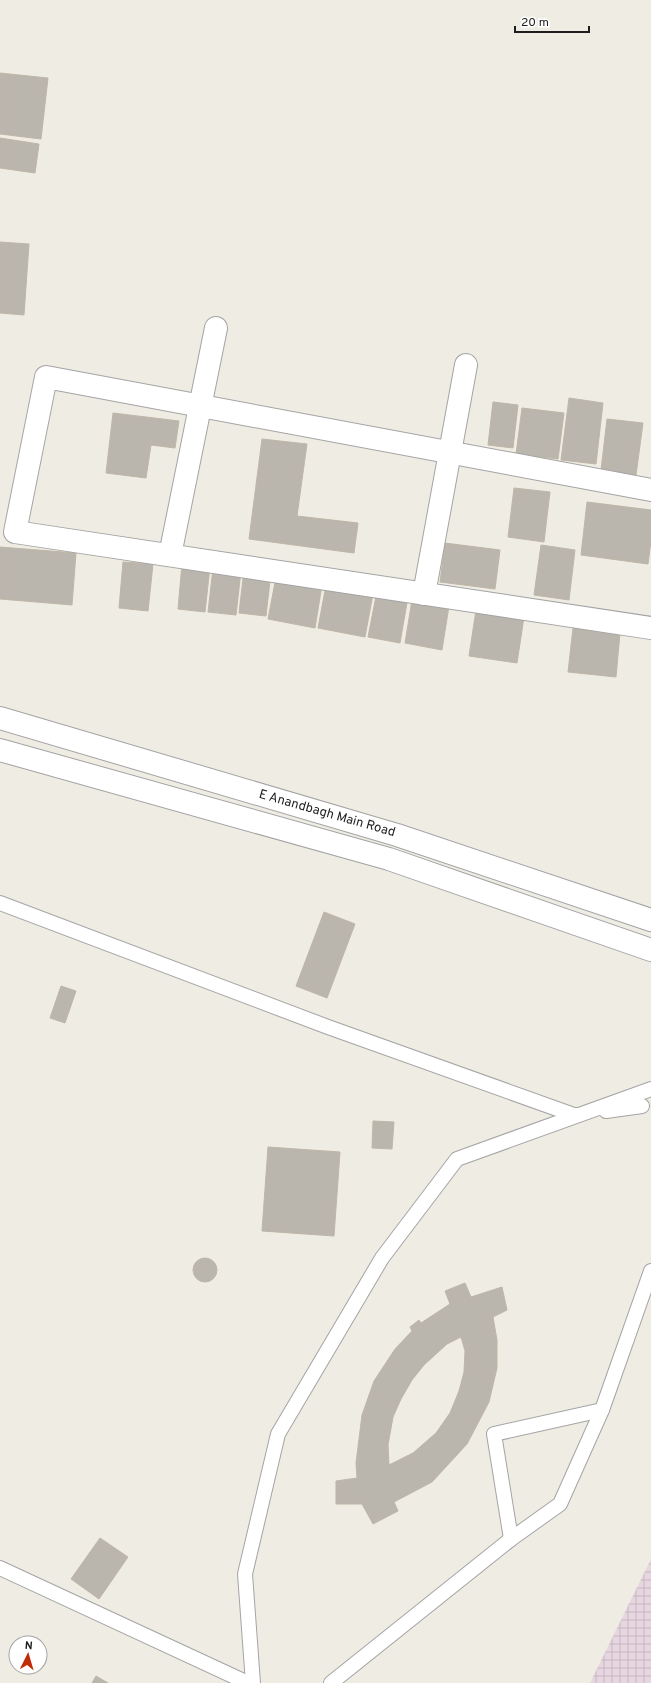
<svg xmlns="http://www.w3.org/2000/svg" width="651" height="1683" viewBox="0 0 651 1683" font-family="Overpass,sans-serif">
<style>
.industrial{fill:url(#industrial-grid)}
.building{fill:#bab5ad;stroke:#bfb6a6;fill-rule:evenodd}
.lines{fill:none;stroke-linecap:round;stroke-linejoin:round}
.service-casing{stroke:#a4a4a4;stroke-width:16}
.minor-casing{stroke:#a4a4a4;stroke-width:24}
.tertiary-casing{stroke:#a4a4a4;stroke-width:24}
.service{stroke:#fff;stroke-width:14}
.minor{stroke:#fff;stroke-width:22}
.tertiary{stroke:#fff;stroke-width:22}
.labels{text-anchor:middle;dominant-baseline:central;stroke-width:3;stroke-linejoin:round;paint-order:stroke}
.street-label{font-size:13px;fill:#1d1d1d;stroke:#fff}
</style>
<defs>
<pattern id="industrial-grid" width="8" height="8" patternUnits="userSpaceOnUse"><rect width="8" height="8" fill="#e7d6e0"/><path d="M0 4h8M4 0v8" fill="none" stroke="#c6b7c0"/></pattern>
</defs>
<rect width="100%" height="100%" fill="#eeece3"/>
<path class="industrial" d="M651,1559V1683H590Z"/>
<g class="building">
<path d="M0,73L48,78L41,139L0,134Z"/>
<path d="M0,138L39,144L35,173L0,168Z"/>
<path d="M0,242L29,244L24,315L0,313Z"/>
<path d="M569,398L603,403L596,464L561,460Z"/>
<path d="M493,402L518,405L513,448L488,445Z"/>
<path d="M522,408L564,413L558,459L516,454Z"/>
<path d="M113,413L179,421L175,448L151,445L146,478L106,473Z"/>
<path d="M607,419L643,423L636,475L601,470Z"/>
<path d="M262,439L307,444L297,516L358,523L354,553L249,539Z"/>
<path d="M514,488L550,492L544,542L508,537Z"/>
<path d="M587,502L651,510V541L648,564L581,555Z"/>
<path d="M445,543L500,550L495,589L440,582Z"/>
<path d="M541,545L575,550L569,600L534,595Z"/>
<path d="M0,547L76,553L72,605L0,599Z"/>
<path d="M123,562L153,564L148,611L119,608Z"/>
<path d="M182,564L210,567L205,612L178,609Z"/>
<path d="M213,568L241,571L236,615L208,612Z"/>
<path d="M244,570L271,572L266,616L239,613Z"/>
<path d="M276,577L322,585L315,628L268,619Z"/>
<path d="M326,585L373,594L365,637L318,628Z"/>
<path d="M377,591L408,597L400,643L368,637Z"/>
<path d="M412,600L449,606L442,650L405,643Z"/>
<path d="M476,610L524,617L517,663L469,656Z"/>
<path d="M573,628L620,633L616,677L568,672Z"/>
<path d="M324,912L355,924L327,998L296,986Z"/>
<path d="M61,986L76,991L65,1023L50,1018Z"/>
<path d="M373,1121L394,1122L392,1149L372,1148Z"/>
<path d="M268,1147L340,1152L334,1236L262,1231Z"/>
<circle cx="205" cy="1270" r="12"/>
<path d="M465,1283L471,1297L502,1287L507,1310L493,1317L497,1340V1368L489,1402L467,1444L432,1482L394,1502L398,1511L373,1524L362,1504H336V1481L357,1478L356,1463L362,1415L374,1381L395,1349L412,1331L410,1327L419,1320L421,1323L450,1304L445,1291ZM461,1337L465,1351L464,1372L459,1391L450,1413L436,1433L413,1453L389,1465L388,1445L393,1417L401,1399L412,1380L424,1365L447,1344Z"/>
<path d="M100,1538L128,1557L99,1599L71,1579Z"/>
<path d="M96,1676L108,1683H92Z"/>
</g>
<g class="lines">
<g class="service-casing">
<g id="service">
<path d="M0,903L328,1027L574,1115H578"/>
<path d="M606,1111L642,1106"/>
<path d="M511,1539L494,1434L602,1410"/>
<path d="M0,1568L248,1683"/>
<path d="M253,1683L245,1574L278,1434L382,1258L457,1159L651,1089"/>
<path d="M331,1683L511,1539L560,1504L602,1410L651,1271"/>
</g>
</g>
<g class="minor-casing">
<g id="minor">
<path d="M651,490L46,377L15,532L651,628"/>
<path d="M170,555L216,328"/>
<path d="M424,594L466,365"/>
</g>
</g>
<g class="tertiary-casing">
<g id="tertiary">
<path d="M0,718L397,835L651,920"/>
<path d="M0,750L389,859L651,950"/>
</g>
</g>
<use href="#service" class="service"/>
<use href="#minor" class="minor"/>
<use href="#tertiary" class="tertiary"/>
</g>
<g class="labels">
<g class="street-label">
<text transform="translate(327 814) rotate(16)">E Anandbagh Main Road</text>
</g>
</g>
<g transform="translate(28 1655) rotate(5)"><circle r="19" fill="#ffffff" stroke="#a5a5a5"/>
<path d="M0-3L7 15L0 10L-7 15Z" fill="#c22b08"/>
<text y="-6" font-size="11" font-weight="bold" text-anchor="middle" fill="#1d1d1d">N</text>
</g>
<path d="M515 26v6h74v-6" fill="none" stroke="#1d1d1d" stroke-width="2"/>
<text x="521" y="26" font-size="12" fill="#1d1d1d" stroke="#ffffff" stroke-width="3" paint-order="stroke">20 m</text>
</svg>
